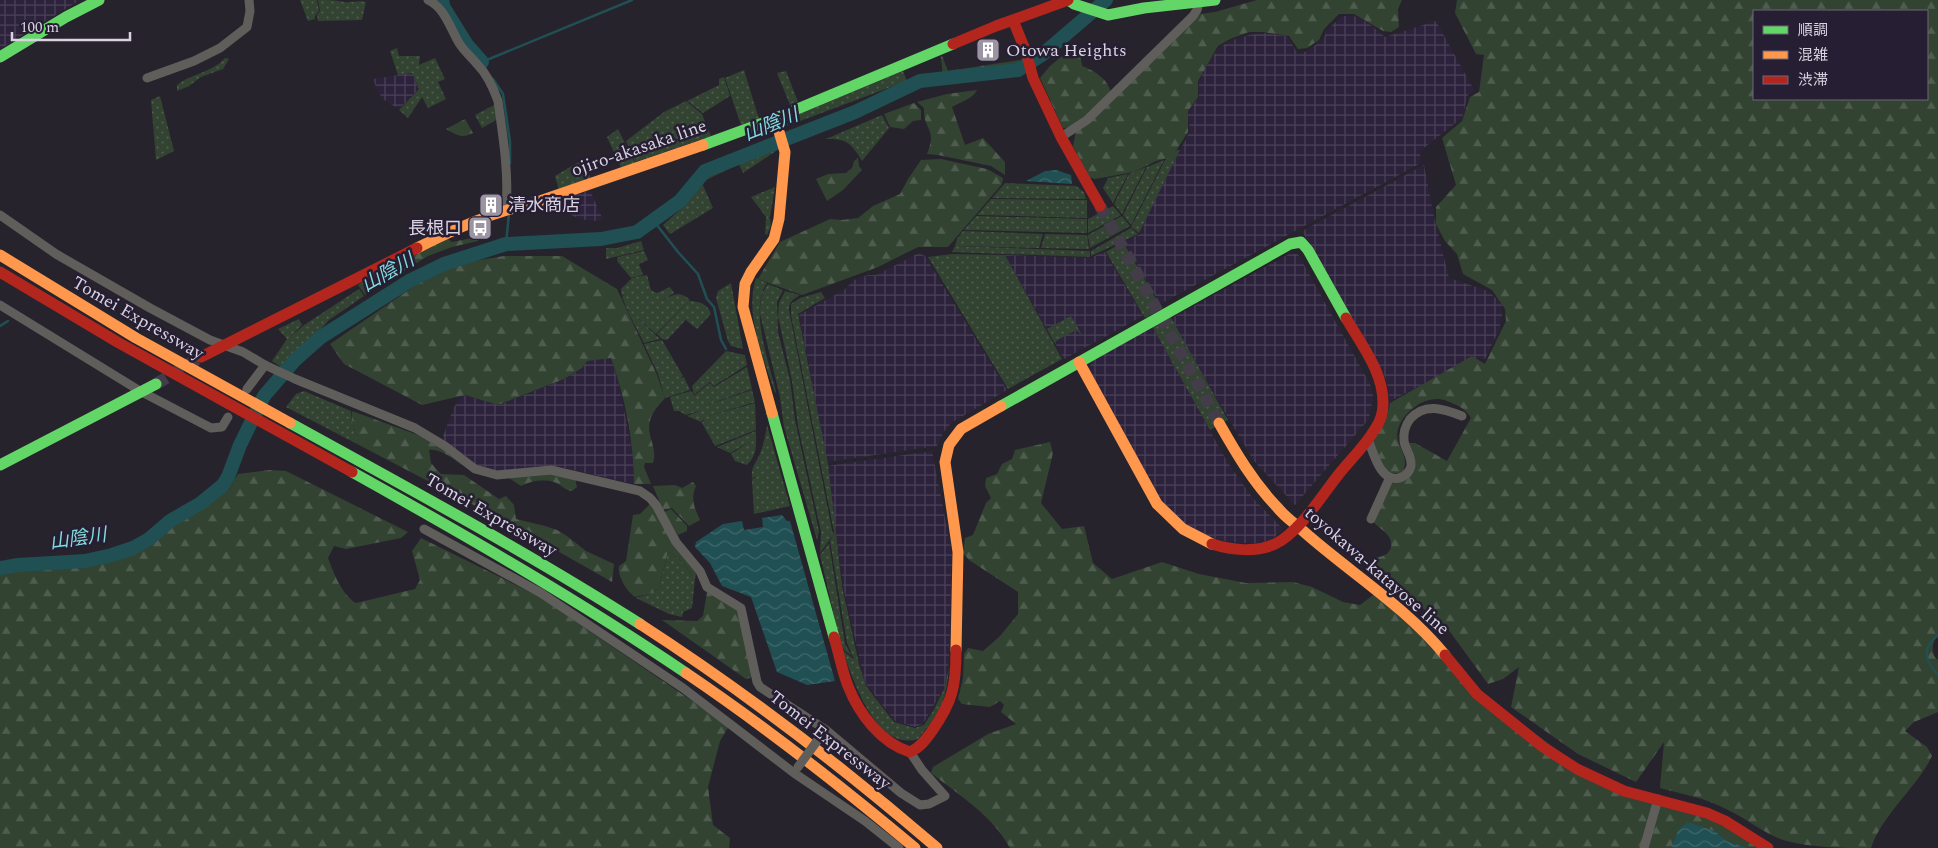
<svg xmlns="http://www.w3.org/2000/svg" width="1938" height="848" viewBox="0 0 1938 848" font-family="Spectral,'Noto Sans JP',serif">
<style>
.industrial{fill:url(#industrial-grid)}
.grass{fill:url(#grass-dots)}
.forest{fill:url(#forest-firs);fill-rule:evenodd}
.water{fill:url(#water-waves)}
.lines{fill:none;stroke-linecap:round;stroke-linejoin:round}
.stream{stroke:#205053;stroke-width:2.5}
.river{stroke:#205053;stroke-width:14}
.secondary-tunnel{stroke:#423d48;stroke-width:12;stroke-dasharray:12 6;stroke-linecap:butt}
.street{stroke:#605e5b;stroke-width:9}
.fast{stroke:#63d668;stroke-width:11}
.slow{stroke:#ff974d;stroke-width:11}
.jam{stroke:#b3261e;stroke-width:11}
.street-bridge{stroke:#605e5b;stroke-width:9}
.labels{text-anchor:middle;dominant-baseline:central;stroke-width:5;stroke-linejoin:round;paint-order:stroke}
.poi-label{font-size:18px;fill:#d9d3e1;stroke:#261e32;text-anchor:start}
.street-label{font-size:18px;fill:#d9d3e1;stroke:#261e32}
.water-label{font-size:19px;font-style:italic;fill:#82dbde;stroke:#261e32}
</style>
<defs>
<pattern id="industrial-grid" width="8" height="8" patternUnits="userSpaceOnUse" patternTransform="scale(1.25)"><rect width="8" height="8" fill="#2d223b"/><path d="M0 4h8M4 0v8" fill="none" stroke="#4b4157"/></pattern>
<pattern id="grass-dots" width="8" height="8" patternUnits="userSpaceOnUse" patternTransform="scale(1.25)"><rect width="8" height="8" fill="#324332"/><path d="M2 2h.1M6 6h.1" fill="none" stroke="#4f5d4f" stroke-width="1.8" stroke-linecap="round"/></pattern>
<pattern id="forest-firs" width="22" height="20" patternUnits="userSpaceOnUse" patternTransform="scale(1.25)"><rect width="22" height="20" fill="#324332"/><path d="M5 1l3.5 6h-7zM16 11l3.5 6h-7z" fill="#4f5d4f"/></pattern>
<pattern id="water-waves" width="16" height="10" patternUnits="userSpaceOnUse" patternTransform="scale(1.25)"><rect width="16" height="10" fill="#205053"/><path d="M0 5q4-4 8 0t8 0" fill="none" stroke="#40686b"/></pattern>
</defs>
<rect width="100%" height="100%" fill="#27232d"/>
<g class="industrial">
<path d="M0,0H80L0,49Z"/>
<path d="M1342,16H1354L1368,23L1385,37L1436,21L1474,90L1468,95L1462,118L1420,151L1421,163L1160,304L1124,242L1140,234L1149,211L1190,131L1188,113L1199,96V82L1204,70L1219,48L1230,41L1249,35L1265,33L1287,36L1298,54L1307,51L1324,39L1326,31Z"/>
<path d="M412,73L419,89L399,109L384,100L378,92L373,79Z"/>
<path d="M1424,165L1434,217L1449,278L1488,291L1502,304V316L1499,330L1485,359L1474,358L1390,401L1387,382L1383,372L1351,319L1302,231Z"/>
<path d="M590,190L603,220L593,221L580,219L551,206L550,202Z"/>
<path d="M1104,251L1143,316L1064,359L1005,255L1091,258Z"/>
<path d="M919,253L925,256L1007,390L951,423L943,433L937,446L827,462L799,315L844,290L854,280L868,275H876Z"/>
<path d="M1289,254H1298L1371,386L1373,397L1369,419L1295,505L1253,460L1170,319Z"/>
<path d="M1152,326L1228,463L1252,497L1283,529L1272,539L1258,543H1240L1220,540L1203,535L1185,525L1163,504L1089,370L1092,360Z"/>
<path d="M611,358L619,385L634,459V484L569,469L546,466L521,468L505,472L481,468L443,443V436L454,407L463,395L499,405L565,379L582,368L587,361Z"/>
<path d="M932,451L952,554L949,661L945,686L923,724L915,727L895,721L865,683L843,586L827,466Z"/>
</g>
<g class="grass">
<path d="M300,0H317L319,11L315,16V19L308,21Z"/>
<path d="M318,0C327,0 336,0 344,2C352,3 358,0 366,2L362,20L318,21L317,15L320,11Z"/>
<path d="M397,48L399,56H420L419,65L435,58L445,79L438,82L446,99L428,108L422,97L408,118L399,110L419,89L412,73L398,75L390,51Z"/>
<path d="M225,58L229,59L223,69L201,77L189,86L177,91V85C191,74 213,72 225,58Z"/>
<path d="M744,70L759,119L741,125L725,78Z"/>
<path d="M786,71L798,102L790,105L777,73Z"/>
<path d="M903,71L907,81L784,127L783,121Z"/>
<path d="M724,77L730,96L703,113L687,101L719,85V79Z"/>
<path d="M160,96L174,151L156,160L151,100Z"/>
<path d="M686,101L702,114L711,136L635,162L626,141L664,112Z"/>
<path d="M496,104V120L482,128L475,115Z"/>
<path d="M882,115L889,128L862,161C852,144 847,138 826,139Z"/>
<path d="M618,129L635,163L621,168L607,137Z"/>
<path d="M775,146L776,151L743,173L739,164L702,182L717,170Z"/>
<path d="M1177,150H1180L1139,233L1131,227L1165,160Z"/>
<path d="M582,160L592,180L559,190L555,176Z"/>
<path d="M1164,160L1131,225L1123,215L1147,167Z"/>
<path d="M1146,167L1122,214L1114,204L1129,174Z"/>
<path d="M1128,174L1113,203L1103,188L1108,178Z"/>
<path d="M702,183L713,208L670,234L663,225L682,208Z"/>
<path d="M1005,183L1076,186L1084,192L1086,199L992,198Z"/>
<path d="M775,187L770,217L767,218H770L771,226L767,235L765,234L766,217L751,197Z"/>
<path d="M991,199L1087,200V218L977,215Z"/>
<path d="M1113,206L1121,215L1088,233V219Z"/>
<path d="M976,216L1087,219V233L964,230Z"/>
<path d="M1122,216L1130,226L1090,248L1088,235Z"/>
<path d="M1131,228L1138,234L1091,256V251Z"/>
<path d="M963,231L1043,234L1039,248L955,246L957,239Z"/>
<path d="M1045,234L1087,235L1089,249L1041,248Z"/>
<path d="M641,241L644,250L606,259V248H617Z"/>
<path d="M1123,242L1162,309L1145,318L1106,252Z"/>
<path d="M955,246L1090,251V257L952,252Z"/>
<path d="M644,251L648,260L639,264L643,275L631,278L617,261L618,257Z"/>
<path d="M952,254L1005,255L1062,359L1008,389L928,257Z"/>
<path d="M647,275L651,290L657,293L670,287L674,293L661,301C673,295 679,290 690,300L656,334L627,309L622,297L626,294L622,296L621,289L632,278Z"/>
<path d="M756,278L767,283C749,309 769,362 776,392L775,393C764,358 744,315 756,278Z"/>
<path d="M731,283L743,349L731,346L728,341L716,298L718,291Z"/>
<path d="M768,284L783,290L777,302L778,332L790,380L795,420L819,531L817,540L784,427L780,397L760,314C760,302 761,293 768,284Z"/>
<path d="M359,289L364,296L329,320L321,329L318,336L305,346L284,369L272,361L287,339L278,329L299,319L302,325L289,338L304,325Z"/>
<path d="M785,291L800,295C793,299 789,302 789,310L833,535L834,532L791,315V304L800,298L821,292L825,298L798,314L828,464L842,586L859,664L866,686L894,722L915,728L924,725L933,711L944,689L949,667C946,702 941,711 918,739C876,752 853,680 843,651L854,659L847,643L830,541L833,535L820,553L821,532L798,426L792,381L778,316L779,303Z"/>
<path d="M689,301C699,301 708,304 711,314L697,329L686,320L694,311L667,340L662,339L657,334Z"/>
<path d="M627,310L632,313L660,339L644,343Z"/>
<path d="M1071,316L1082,335L1076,330L1054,342L1047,329Z"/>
<path d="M1170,316L1228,420L1210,430L1152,326Z"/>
<path d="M662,340L683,376L680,378L684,377L690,390L665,398L658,374L644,344Z"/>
<path d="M726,351L745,355L747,365L714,386L710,382L694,395L692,386Z"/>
<path d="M747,367L752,389L701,407L752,390L755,402L705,417L755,403L756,430L715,446L702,423L705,418L701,422L687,416L702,410L686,415L679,411H674L670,397L691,391L697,400L694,396L710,383L714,387Z"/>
<path d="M304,391L351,411L352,421L359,445L286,407L296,394Z"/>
<path d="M767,425L790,506L754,514L752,479L759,476L752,478C751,468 755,464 759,456C763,447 766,434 767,425Z"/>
<path d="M756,431C756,445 758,454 747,465L735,461L731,454L749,442L730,453L717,447Z"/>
<path d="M829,543L845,644L852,656L844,650L839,637L820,555Z"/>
<path d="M668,551L680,560L695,579L692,608L683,612L682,617L669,614L636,598L649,594L659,588Z"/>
</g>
<g class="forest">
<path d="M1257,0H1402L1398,9L1399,27L1391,32L1383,31L1354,14H1339L1324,29L1319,40L1307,48L1298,49L1289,36L1263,32H1249L1230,39L1218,46L1198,81V97L1188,111V132L1172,157L1156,161L1134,172L1095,179L1089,177L1073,146L1076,131L1094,119L1200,14L1215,12Z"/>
<path d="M1457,0H1938V634C1932,641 1930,654 1938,660V712L1914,722L1905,731L1927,747L1932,756C1916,789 1883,813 1871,848C1842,848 1812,848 1783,840C1763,833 1746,818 1726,809C1706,798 1682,794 1660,788L1664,742L1636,782L1578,754L1511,707L1519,667L1503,679L1488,684L1451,633L1437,619L1369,568L1376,558C1383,556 1389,555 1391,547C1393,533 1379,530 1372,520L1392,481L1398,482L1406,479L1409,443H1415L1447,461L1471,418C1465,408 1457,405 1447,401C1428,393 1404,410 1398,429C1393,446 1412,455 1402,473C1381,476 1380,458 1372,442L1387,416L1390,403L1472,356L1485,364L1506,321L1505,309L1492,290L1463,274L1457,254L1445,241L1436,224V207L1456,185L1442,138L1462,121L1470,97L1479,92L1484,55L1476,54L1455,13ZM1754,11H1927V99H1754Z"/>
<path d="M1073,47H1079L1082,66C1095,71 1108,79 1111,93C1100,104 1079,129 1063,128L1040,78L1050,66Z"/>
<path d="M942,56L948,71L1019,60L1021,66L1009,69L943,77L941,57Z"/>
<path d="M977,90C973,99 960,102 952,107L965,145L983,138L1005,162V175L991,166L938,155L927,154C938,128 923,131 924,108L917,102L947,94Z"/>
<path d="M914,103L921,110V120L913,121L904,129L890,127L884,114Z"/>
<path d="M465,119L473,133C462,139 457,135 446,129Z"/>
<path d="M858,158L859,166L862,170L843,190L827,201L816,179L828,174L846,173L852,168L854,161Z"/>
<path d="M941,159L987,169L1003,178L1002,184L948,247H918L878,267L802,295L758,279L780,242L830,219L842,220L858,218L873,206L900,194L908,179L921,160Z"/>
<path d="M477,237L478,241L452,247L428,256L365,295L358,285L447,238L452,242Z"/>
<path d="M504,256H562L617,289L657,375L665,398C660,404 651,413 650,421C646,436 658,447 653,463H645L644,467L651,484H634C634,442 625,397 611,358L587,361L582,368L564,379L498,405L465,395L422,405L344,364L330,344L435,272L468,262Z"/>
<path d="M352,411L418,435L447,452L463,466C453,459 441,448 429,450L431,463L441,474L464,475L499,499L506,496L514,505L516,519L545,526L557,530L567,536L586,551L614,564L612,582L510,524L359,445L352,421Z"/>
<path d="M1050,442L1053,453L1041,503L1062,529L1084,526L1093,563L1112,579L1162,562L1199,574L1246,583L1293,582L1312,587L1343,602L1360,605L1376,593L1482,694L1600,782L1695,812L1767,848H1749L1727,841L1715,831L1678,830L1671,848H1010C993,816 959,795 931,773L933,767L988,734L1016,724L1001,712L1004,705L1000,701L990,707L962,704L958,699L963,678L964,654L968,648L983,651L1000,636L1018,614V592L969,560L963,553L965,538L973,535L986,503L991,498L985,486L986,478L997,474L1002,464L1012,459L1015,450Z"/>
<path d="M270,470L286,471L408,532L401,538L346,549L334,546L328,558C334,573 341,594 356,603L415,589L420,580L412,551L421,538L538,596L729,726L720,741L708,787L713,825L730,838L729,848H0V572L21,569L84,565L120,558L151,544L172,526L229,489L238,474Z"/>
<path d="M551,473L575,478L577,487L572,491C564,490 561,484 554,482C544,479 530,481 521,486L509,478Z"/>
<path d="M693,482L696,486C690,499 695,509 700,520L689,526L672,508L663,510L653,486L675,485L682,488Z"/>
<path d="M651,503L697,570L695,579L680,560L668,551L659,588L649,594L635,597C627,592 617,576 619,566L626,561L633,515L640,514Z"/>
<path d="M671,509L687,526V531L678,535L664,512Z"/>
<path d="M707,592L733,605L739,611L752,675L750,678L746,679L662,620L697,621L703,616Z"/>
</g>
<g class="water">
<path d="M1056,170L1071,175L1072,184L1026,181L1045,171Z"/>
<path d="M782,515L787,521H790L835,681L807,685L777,672L751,597L722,586L710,563L695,547L696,542L723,524L742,521L744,530L763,527L762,518Z"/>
<path d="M1688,822L1715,831L1727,841L1749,848H1671L1678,830Z"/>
</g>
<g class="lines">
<g class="stream">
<path d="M448,0L450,16"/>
<path d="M485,66L482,62L632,0"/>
<path d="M493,79L503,94L510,142V163"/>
<path d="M653,220L678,252L698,274L707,299L714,307L721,340L726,349"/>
<path d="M506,244L509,213"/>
<path d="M0,326L8,321"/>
<path d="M1938,635C1921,649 1925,661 1938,675"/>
</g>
<g class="river">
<path d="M439,0L467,45L482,62"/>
<path d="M0,568L18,565L85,561L112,555L133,548L149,539L170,521L201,503L223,485L228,477L240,445L264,396L295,360L321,337L411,280L444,264L506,244L601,239L637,232L680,201L705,171L855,112L920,81L1018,70L1043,54L1106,0"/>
</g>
<g class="secondary-tunnel">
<path d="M1100,206L1219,423"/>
<path d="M156,384L201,357"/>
</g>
<g class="street">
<path d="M428,0C445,8 450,28 459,43C464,51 471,57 477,64C487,74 493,87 498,101C503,137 509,172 506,209"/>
<path d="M147,78L194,61L220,48L247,27L250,11L249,0"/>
<path d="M1061,137L1087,120L1193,16L1197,10L1199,3"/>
<path d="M0,215L56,254L150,308L210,340L243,352L265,365L295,379L415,428L445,446L475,469L497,475L551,470L640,491L650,498L656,505L676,542L700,571L707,587L741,608L757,682L760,687L826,730L901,793L920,805L929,804L945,796L922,770L910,752"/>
<path d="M0,305L140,391L211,428L222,427L228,417"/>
<path d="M247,389L265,365"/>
<path d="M1368,439C1373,452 1381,486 1402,477C1406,475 1410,471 1411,466C1412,455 1405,450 1404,441C1403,432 1405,426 1410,419C1425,402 1444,409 1462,416"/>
<path d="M1371,519L1390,477"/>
<path d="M424,529L541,593L683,688L794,773L865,821L899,848"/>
<path d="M1644,848L1658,799"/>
</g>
<g class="fast">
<path d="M1068,0L1074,4L1108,15L1144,8L1215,0"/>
<path d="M0,57L66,17L99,0"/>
<path d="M703,145L771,120L953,44"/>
<path d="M1001,406L1290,244L1301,242L1308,250L1346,318"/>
<path d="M772,413L834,637"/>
<path d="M290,423C408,488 527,552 640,624"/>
<path d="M0,465L156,384"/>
<path d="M352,472C465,535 578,600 686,673"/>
</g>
<g class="slow">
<path d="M771,120L777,125L785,152L779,219L774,239L751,272L745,284L743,307L772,413"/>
<path d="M417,248C455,229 492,212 534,203L703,145"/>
<path d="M0,255L136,338L290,423"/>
<path d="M1079,362L1157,504L1183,529L1212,544"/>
<path d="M1219,423C1236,453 1253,482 1277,507C1284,516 1294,523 1302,530C1349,572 1405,606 1445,655"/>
<path d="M640,624C745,692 843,767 937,848"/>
<path d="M956,650L958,552L945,462L949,445L961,429L1001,406"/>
<path d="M686,673C766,727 841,786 915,848"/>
</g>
<g class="jam">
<path d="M1013,20L1026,52L1033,78L1061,137L1100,206"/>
<path d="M953,44L996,26L1068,0"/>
<path d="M0,272L119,343L352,472"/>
<path d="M201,357L417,248"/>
<path d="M1212,544C1231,550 1256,553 1275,544C1300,532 1322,495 1339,474C1351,459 1365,446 1375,429C1380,422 1383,413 1383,404C1384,373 1361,344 1346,318"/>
<path d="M834,637C839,653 842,671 848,686C859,714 881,743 910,752C920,748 926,739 932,731C953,701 956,686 956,650"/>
<path d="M1445,655L1477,694L1543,747L1577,769L1624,791L1707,813L1725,821L1768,848"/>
</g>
<path class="street-bridge" d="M798,767L820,737"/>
</g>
<defs>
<g id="building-square" transform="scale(1.25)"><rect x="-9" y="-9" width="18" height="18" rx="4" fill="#9b95a2" stroke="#261e32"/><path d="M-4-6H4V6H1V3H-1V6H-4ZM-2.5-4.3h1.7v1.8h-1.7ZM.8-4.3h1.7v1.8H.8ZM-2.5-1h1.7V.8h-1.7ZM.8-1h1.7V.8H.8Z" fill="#fff"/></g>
<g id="bus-square" transform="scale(1.25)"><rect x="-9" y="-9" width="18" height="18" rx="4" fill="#9b95a2" stroke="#261e32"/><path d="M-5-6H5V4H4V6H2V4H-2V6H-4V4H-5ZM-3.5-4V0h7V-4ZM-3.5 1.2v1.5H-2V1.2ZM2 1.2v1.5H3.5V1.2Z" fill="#fff"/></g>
</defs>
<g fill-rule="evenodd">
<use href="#building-square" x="988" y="50"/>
<use href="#building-square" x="491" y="205"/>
<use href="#bus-square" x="480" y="228"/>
</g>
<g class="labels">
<g class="poi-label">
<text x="1006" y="50">Otowa Heights</text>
<text x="508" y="205">清水商店</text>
<text x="462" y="228" text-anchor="end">長根口</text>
</g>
<g class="street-label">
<text transform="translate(639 148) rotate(-19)">ojiro-akasaka line</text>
<text transform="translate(138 318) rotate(30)">Tomei Expressway</text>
<text transform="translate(491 515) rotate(30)">Tomei Expressway</text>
<text transform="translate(1377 571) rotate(41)">toyokawa-katayose line</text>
<text transform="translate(830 740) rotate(38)">Tomei Expressway</text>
</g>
<g class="water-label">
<text transform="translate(771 125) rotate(-22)">山陰川</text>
<text transform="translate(388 273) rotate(-30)">山陰川</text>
<text transform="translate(78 539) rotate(-8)">山陰川</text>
</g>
</g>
<rect x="1753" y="10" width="175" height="90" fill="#261e32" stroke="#6e6678"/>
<rect x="1763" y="26" width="25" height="8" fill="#63d668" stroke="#6e6678"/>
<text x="1798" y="35" font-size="15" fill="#d9d3e1">順調</text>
<rect x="1763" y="51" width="25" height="8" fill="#ff974d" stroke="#6e6678"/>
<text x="1798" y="60" font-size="15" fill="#d9d3e1">混雑</text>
<rect x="1763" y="76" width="25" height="8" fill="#b3261e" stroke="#6e6678"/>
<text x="1798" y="85" font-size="15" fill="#d9d3e1">渋滞</text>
<path d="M12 32v8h118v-8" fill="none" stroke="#d9d3e1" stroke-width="2.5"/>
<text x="20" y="32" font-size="15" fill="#d9d3e1" stroke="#261e32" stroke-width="4" paint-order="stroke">100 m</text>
</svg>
